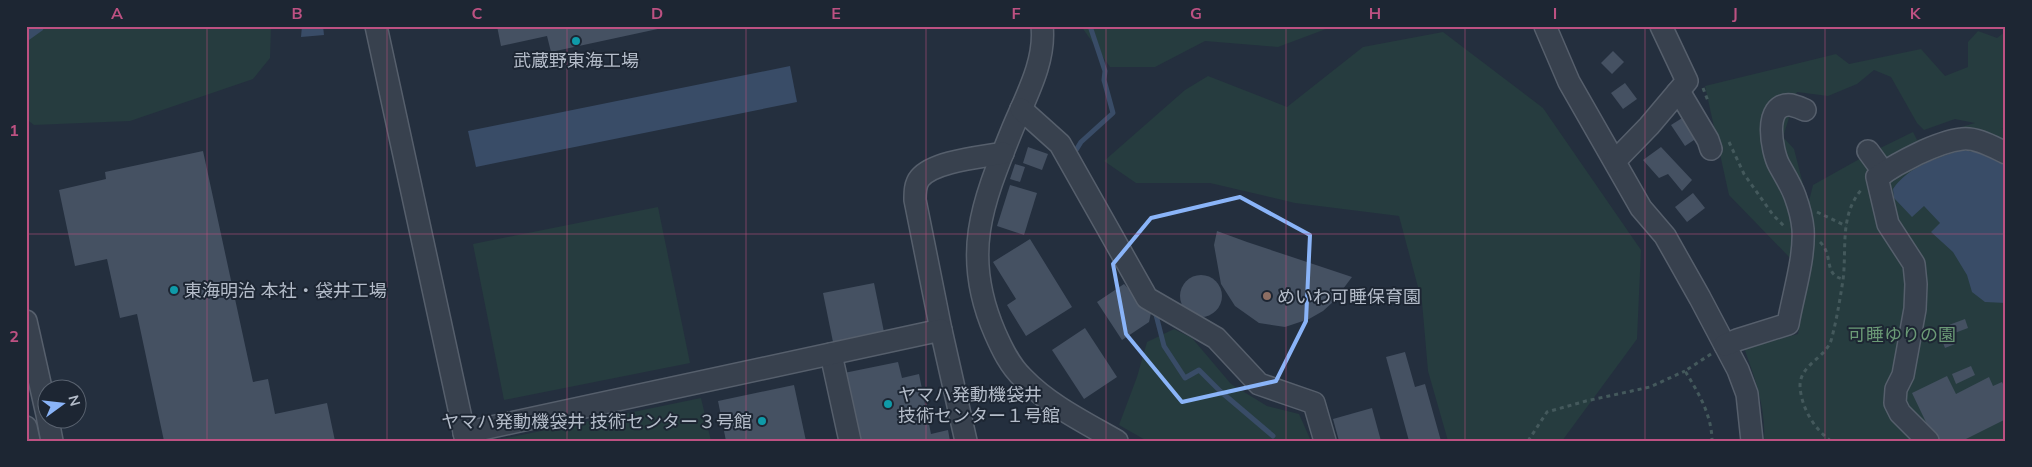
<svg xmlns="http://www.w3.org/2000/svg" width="2032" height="467" viewBox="0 0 2032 467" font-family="Mulish,'Noto Sans JP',sans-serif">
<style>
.green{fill:#263c3f}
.water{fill:#394c67}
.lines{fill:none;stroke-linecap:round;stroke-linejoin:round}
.stream{stroke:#394c67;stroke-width:5}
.building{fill:#455162}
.minor-casing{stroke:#565f6c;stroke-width:24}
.path{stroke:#44595c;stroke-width:3;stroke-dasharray:4 4;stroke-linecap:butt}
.minor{stroke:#38414e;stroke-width:21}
.marked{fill:none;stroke:#8ab4f8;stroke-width:4;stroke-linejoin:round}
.grid{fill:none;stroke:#bd5182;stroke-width:1;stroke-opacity:0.55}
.culture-dot{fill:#0f9aa8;stroke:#1d2633;stroke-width:2}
.education-dot{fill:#8d6e63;stroke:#1d2633;stroke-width:2}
.labels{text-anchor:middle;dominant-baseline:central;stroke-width:4;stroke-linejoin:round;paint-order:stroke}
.poi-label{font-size:18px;fill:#b4bcc9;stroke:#1d2633;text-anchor:start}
.park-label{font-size:18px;fill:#6b9a76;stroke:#1d2633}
.neatline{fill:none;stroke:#bd5182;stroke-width:2}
.grid-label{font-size:16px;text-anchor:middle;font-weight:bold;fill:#bd5182}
</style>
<rect width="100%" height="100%" fill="#242f3e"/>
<g class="green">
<path d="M26,26H271L270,58L253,79L130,121L34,125L26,119Z"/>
<path d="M1081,26H1334L1278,47L1205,41L1155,67H1110Z"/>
<path d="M1978,31L1997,38L2006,31V129L2001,128L2006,130V441H1764C1766,408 1755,378 1744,348L1798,334L1804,296L1806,213L1813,185L1872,152L1913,132L1917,140L1975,123L1955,119L1924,130L1917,123L1891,77L1874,70L1857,84L1828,96L1797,92L1783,137L1794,149L1804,188L1791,259L1729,195L1705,86L1836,54L1849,64L1921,49L1945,76L1968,67V42Z"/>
<path d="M1443,32L1543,108L1641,250L1637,339L1562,441H1448L1428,371L1422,302L1399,216L1295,203L1210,183H1136L1104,161L1185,90L1208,76L1287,107L1363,47Z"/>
<path d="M658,207L690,363L504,400L473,244Z"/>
<path d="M1174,329L1192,338L1231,384L1267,406L1299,414L1311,441H1147L1119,425L1137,377L1147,342Z"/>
<path d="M701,398L711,441H492Z"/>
</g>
<g class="water">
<path d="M26,26H44L43,30L29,40L26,39Z"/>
<path d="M302,26H323L324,35L301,37Z"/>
<path d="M790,66L797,102L476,167L468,131Z"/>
<path d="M1962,150L1981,153L2006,166V303L1985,302L1972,292L1967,275L1953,252L1931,232L1940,223L1924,206L1912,217L1894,198L1893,189C1909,166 1937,158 1962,150Z"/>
</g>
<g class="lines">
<g class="stream">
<path d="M1073,155L1081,142L1113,113L1104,80L1105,71L1090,26"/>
<path d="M1155,311L1164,346L1185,378L1199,370L1220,391L1273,436"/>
</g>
</g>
<g class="building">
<path d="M497,26H667V27L551,52L547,36L501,46Z"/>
<path d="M1613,51L1624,62L1612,74L1601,63Z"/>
<path d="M1625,83L1637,99L1623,109L1611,93Z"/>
<path d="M1687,115L1700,136L1685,146L1671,125Z"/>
<path d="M1028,147L1048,154L1042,170L1023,163Z"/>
<path d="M1661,147L1692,180L1682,191L1668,174L1659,178L1643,160Z"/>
<path d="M203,151L253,382L268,379L275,414L327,403L335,441H164L137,314L120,318L107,259L75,266L59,190L106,179L105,172Z"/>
<path d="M1015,164L1025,167L1020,182L1010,179Z"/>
<path d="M1010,185L1037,193L1024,235L997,226Z"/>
<path d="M1693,193L1705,208L1687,222L1675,207Z"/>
<path d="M1217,231L1247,242L1352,277L1334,301L1323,311L1309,319L1285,327L1259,323L1235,306L1221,284L1214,245Z"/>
<path d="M1030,239L1072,307L1026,336L1007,305L1016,299L993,262Z"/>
<circle cx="1201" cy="296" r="21"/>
<path d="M874,283L884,332L833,342L823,293Z"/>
<path d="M1124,284L1151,313L1149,322L1122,340L1097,302Z"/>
<path d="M1965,319L1968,328L1952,334L1955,344L1945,348L1938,329Z"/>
<path d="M1085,328L1117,377L1084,399L1052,350Z"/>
<path d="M1405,352L1415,387L1425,384L1441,441H1409L1386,357Z"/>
<path d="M898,362L902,378L919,374L931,434L948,430L950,441H858L844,373Z"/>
<path d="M1971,366L1975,375L1956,384L1952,374Z"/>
<path d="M1947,376L1956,394L1989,377L1993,386L2002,382L2006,390V419L1962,441H1935L1912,393Z"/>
<path d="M794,385L806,441H726L718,401Z"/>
<path d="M1372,408L1381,441H1339L1333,419Z"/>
</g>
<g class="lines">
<g class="minor-casing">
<g id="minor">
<path d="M376,26L466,441"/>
<path d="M1042,26C1046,62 1025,98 1012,130C982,204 961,255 995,333C1002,349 1010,366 1023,378C1049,405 1084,422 1117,441"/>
<path d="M1545,26L1569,82L1641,208L1665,236L1700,298L1738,370L1747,394L1752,441"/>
<path d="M1677,93L1683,98L1708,140L1711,149"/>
<path d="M1021,109L1060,144L1147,298L1216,338L1259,384L1314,403L1325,441"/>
<path d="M1868,151L1884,173"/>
<path d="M1615,161L1649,126L1687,81L1661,26"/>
<path d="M26,321L48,419"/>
<path d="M941,330L915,200C915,192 915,184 920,178C934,161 982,157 1003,153"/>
<path d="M1725,345L1737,340L1788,324C1793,295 1805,258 1803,229C1802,218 1799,207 1795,196C1791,185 1785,176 1779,165C1772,152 1762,102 1791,105C1795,106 1801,108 1805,110"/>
<path d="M831,354L850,441"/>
<path d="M48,420L52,441"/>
<path d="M26,427L29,441"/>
<path d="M464,433L941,330L966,441"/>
<path d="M1928,441L1900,413L1895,403L1896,389L1903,375L1915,309L1916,284L1914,264L1888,224L1877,177C1898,163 1936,142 1962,139C1976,137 1993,147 2006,153"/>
</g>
</g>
<g class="path">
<path d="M1703,88L1708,101"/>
<path d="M1729,142L1744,174L1773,215L1784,226"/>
<path d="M1817,212L1846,226"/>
<path d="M1820,242C1834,255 1823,275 1843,279"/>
<path d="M1711,354L1685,371C1698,392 1712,415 1712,441"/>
<path d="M1528,441L1547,412L1586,401L1650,387L1685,371"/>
<path d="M1831,441C1814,429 1801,407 1800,386C1800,363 1828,358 1832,337C1837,318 1840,299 1843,280C1847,249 1839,215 1862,189"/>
</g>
<use href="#minor" class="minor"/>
</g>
<path class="marked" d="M1240,197L1310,235L1306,321L1276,381L1182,402L1126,334L1113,264L1151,218Z"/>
<path class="grid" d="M207,26V441M387,26V441M567,26V441M746,26V441M926,26V441M1106,26V441M1286,26V441M1465,26V441M1645,26V441M1825,26V441M26,234H2006"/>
<g class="culture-dot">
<circle cx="576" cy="41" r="5"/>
<circle cx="174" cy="290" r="5"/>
<circle cx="888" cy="404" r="5"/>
<circle cx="762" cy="421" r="5"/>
</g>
<circle class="education-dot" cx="1267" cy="296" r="5"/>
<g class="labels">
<g class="poi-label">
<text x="576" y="60" text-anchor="middle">武蔵野東海工場</text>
<text x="184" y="290">東海明治 本社・袋井工場</text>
<text x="1277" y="296">めいわ可睡保育園</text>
<text x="898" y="394">ヤマハ発動機袋井<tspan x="898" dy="21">技術センター１号館</tspan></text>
<text x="752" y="421" text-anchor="end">ヤマハ発動機袋井 技術センター３号館</text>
</g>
<g class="park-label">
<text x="1902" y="334">可睡ゆりの園</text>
</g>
</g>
<rect width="2032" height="467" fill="none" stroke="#1d2633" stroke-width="55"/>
<g transform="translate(62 404) rotate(75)"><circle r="24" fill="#1d2633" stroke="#59626f"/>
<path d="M0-4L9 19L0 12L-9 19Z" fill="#8ab4f8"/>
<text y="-8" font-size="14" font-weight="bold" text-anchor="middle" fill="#b4bcc9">N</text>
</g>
<rect x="28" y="28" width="1976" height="412" class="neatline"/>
<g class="grid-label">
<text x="117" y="19">A</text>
<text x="297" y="19">B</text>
<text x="477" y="19">C</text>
<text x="657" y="19">D</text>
<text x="836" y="19">E</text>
<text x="1016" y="19">F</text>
<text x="1196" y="19">G</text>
<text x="1375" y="19">H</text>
<text x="1555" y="19">I</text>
<text x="1735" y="19">J</text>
<text x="1915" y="19">K</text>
<text x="14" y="136">1</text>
<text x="14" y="342">2</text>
</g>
</svg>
